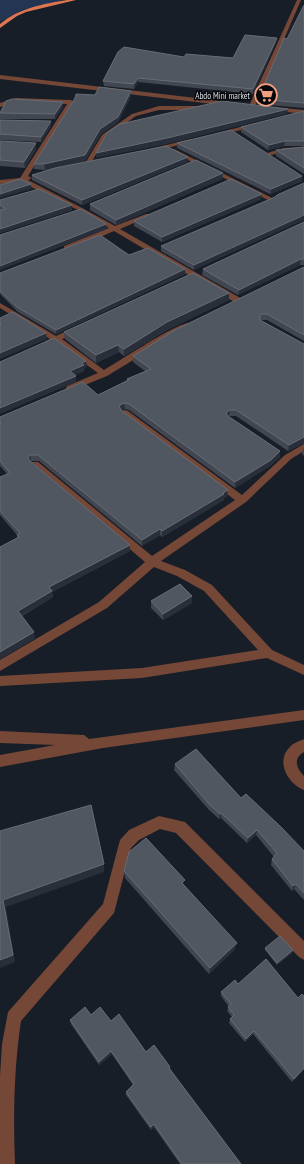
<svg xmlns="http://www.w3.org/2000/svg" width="304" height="1164" viewBox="0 0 304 1164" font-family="'PT Sans Narrow',sans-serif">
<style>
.green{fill:#233553}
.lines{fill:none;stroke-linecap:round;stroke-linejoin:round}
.minor{fill:#744737;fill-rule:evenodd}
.tertiary{fill:#744737;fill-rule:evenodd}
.trunk{fill:#dc7651;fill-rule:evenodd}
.wall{fill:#414651}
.shaded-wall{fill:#292f3a}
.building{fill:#515761;stroke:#676c76}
.labels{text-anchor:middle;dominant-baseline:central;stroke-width:3;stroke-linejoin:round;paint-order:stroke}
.far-poi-label{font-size:9px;fill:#dbdfe6;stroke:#06080b;text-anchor:end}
</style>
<rect width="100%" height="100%" fill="#181e27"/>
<path class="green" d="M0,0H64L23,10L0,22Z"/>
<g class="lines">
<g class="minor">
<path d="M16,98L71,100L74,102L28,176L32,178L28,180L84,209L115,226L146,214H150V216L120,229L242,299V303H236L114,231L70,250H64V246L109,228L80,211L21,182L0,184V180L20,178L67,104L16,102L0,107V103Z"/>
<path d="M159,106H204L207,108L204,110H159L136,116L106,137L91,163H87L86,162L102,135L132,114Z"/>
<path d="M255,123L257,124V126L217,136L214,134Z"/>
<path d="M191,139L193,140V142L153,151L150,149Z"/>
<path d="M304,147V151L284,152L267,156L264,154L284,148Z"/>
<path d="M174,149L274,199L275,200L270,201L172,152L171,151Z"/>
<path d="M0,303L56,336L75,327H81L82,329L81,331L62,339L104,370C118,362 179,321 190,323L191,325L107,376L70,391L67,390L66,388L67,386L98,373L55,342L46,347H40L39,345L50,339L0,308Z"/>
<path d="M125,410L128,411L242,495L285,455L304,444V451L291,459L246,502L161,561L185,570L212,585L272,650L304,665V675L267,658L142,678L0,686V676L142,668L258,650L204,591L177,576L154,567L107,608L0,671V660L99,602L145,562L32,466L30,464L32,462H38L152,556L235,500L122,415L120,413L122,411Z"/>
<path d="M304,739V752C293,758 296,768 304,776V790C288,784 275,761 290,747C293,743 300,741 304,739Z"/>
<path d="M159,816L185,822L304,941V960L299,957L176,833L160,829L139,840L131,848L114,913L21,1021C14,1068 13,1117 15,1164H0V1076L2,1044L8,1012L103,904L120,840L129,830Z"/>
</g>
<g class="tertiary">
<path d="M297,0H301L255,106L250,107L249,106Z"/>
<path d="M0,75L230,102L233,104L230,106L0,79Z"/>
<path d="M273,107L304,110V114L271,110V108Z"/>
<path d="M304,710V720L103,748L0,767V755L55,745L0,743V731L84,735L89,739Z"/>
</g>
<path class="trunk" d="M67,0H76L26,12L17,16L0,28V24C19,8 43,4 67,0Z"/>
</g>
<g class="wall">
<path d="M304,5V108L257,104L258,99L261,92L262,90Z"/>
<path d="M276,42L253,94L138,82L134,89L104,86L103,81L184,57L233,58Z"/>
<path d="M131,91V96L118,122L101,134L85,161L45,170L34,169V164L75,98L95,95Z"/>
<path d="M63,107L55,119H0V112Z"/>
<path d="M304,111V146H284L268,150L241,132V127Z"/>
<path d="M0,120L51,121V126L41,142L0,140Z"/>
<path d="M0,141L36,149L25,168L0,166Z"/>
<path d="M177,143L302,181L270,194L177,148Z"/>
<path d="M304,147V174L276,156V150Z"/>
<path d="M188,157L187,162L82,205L32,180V175Z"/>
<path d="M223,173L222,179L116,225L90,210V204Z"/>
<path d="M275,197L194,270L161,251V246Z"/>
<path d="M261,199L162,242L134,226V221Z"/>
<path d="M0,200L72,205V210L0,233V210H2L0,209Z"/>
<path d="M304,222V265H300L238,295L202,275L203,269Z"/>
<path d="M129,255L185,269V274L56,334L18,312L0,294V273Z"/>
<path d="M304,267V341L267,320H260L304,344V443L288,451L236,416H228L280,457L270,466L235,488L129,410L125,409L121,411L227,496L224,498V500L162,537L160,535L142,546L39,461H31L130,545V551L52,592L53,597L22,616L35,638L0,659V547L17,538V535L0,515V477L7,474L0,466V417L98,395L127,380V379L145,371L133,362V356Z"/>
<path d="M229,300L167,330L124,356L119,352L96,363L65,339L64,332Z"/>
<path d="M304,447V456L302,454L303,448Z"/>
<path d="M192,596V603L163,620L151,608V601Z"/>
<path d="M175,764L241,798L304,851V900L294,889L292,891L271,865L272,859L274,857L256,835L247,843L221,818L219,819L209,810L174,770Z"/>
<path d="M124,871L235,949L209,974L125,878Z"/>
<path d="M265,948L292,953L277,965L265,950Z"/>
<path d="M238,984L298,998L304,996V1069L292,1082L253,1034L245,1042L229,1023L230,1019L232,1017L227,1011L229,1007L221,996V992Z"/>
<path d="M91,1015L111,1021L146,1052L170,1067V1069L241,1164H180L154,1127L151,1130L126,1095V1092L133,1085L112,1054L99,1065L71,1024L70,1020Z"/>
</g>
<g class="shaded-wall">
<path d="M277,38L276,42L253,94V89Z"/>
<path d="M138,78V82L134,89V84Z"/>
<path d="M131,91V96L118,122L101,134L85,161L45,170L44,164L100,129Z"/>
<path d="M63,102V107L55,119V114Z"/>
<path d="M288,109L287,114L167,144L96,158V153Z"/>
<path d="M51,121V126L41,142V137Z"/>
<path d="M285,141L284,146L268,150L269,145Z"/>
<path d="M36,143V149L25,168L24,162Z"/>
<path d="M188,157L187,162L82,205V200Z"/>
<path d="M223,173L222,179L116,225V220Z"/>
<path d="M302,176V181L270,194L271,189Z"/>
<path d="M31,184V189L0,198V194Z"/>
<path d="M262,194L261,199L162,242V237Z"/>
<path d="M72,205V210L0,233V229Z"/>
<path d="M304,215V220L194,270V265Z"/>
<path d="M106,224L107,229L0,270V266Z"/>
<path d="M301,259L300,265L238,295L239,290Z"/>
<path d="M185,269V274L56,334V330Z"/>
<path d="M229,293V300L167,330L124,356V349L167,322Z"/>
<path d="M46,333L47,339L0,359V353Z"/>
<path d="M118,345L119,352L96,363V355Z"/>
<path d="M86,361L87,367L84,368L85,371L71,377L70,371Z"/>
<path d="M76,376V382L0,414V408Z"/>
<path d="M124,403L125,409L119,412V406Z"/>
<path d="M230,410L229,416L226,419V413Z"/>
<path d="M304,437V443L288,451L289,445Z"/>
<path d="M280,451V457L270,466L235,488V482Z"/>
<path d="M30,455L31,461L28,464V458Z"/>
<path d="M228,490L227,496L224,498V500L162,537V531Z"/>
<path d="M160,529V535L142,546V540Z"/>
<path d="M130,545V551L52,592L53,597L19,617L18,611L49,587Z"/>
<path d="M192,596V603L163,620V614Z"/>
<path d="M34,632L35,638L0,659V652Z"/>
<path d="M221,813V818L219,819L220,814Z"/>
<path d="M257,830L256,835L247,843L248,838Z"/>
<path d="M104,864V872L6,907L15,962L0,968L3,900Z"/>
<path d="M296,884L294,889L292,891L293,886Z"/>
<path d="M237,943L235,949L209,974L210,968Z"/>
<path d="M293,950L292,953L277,965V963Z"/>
<path d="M254,1031L253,1034L245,1042L246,1039Z"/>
<path d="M111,1051L112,1054L99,1065V1062Z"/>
<path d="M304,1068V1069L292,1082L294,1079Z"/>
<path d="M154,1124V1127L151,1130V1127Z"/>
</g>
<g class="building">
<path d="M304,5V103L258,99L260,93L269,91L262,90L284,38L287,39Z"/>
<path d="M245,35L277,38L253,89L138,78L134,84L103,81L118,52L124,47L184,57L186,54L233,58Z"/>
<path d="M99,87L131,91L118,117L100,129L85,155L44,164H34L75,98L76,94L95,95Z"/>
<path d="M12,99L63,102L55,114L0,113L6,101Z"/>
<path d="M222,101L288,109L167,138L96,153L107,133L120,124Z"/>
<path d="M304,111V141H285L269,145L241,127Z"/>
<path d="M0,120L51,121L41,137L0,134Z"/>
<path d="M231,130L302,176L271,189L177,143Z"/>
<path d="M0,141L36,143L24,162L0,160Z"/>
<path d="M166,146L188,157L82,200L32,175L55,168Z"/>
<path d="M304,147V168L276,150Z"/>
<path d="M196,160L223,173L116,220L90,204Z"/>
<path d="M20,179L31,184L0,194V185Z"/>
<path d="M231,179L262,194L162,237L134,221Z"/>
<path d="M304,183V215L194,265L161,246L275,197L277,195Z"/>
<path d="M39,189L72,205L0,229V210L6,209L0,205V200Z"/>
<path d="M81,209L106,224L0,266V235Z"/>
<path d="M304,222V259H301L239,290L203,269Z"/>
<path d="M100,235L129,255L148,248L185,269L56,330L17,307L0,291V273Z"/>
<path d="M304,267V335L267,314H260V320L304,344V437L289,445L236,410H230L226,413L228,416L280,451L271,460L235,482L129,404L124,403L119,406L121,410L228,490L223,493L224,494L162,531L160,529L142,540L38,455H30L28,458L30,461L130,545L49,587L52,591L18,611L34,632L0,652V547L19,537L17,535L20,533L0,511V477L10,473L0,461V423H1L0,421V417L83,382L98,395L129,380L127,379L151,369L133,356L175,330Z"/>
<path d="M193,273L229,293L167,322L124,349L118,345L96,355L64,332Z"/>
<path d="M13,312L46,333L0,353V325L1,324L0,323V318Z"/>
<path d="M54,338L86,361L82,363L84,365L70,371L76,376L0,408V403L1,402H0V362Z"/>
<path d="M180,584L192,596L163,614L151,601Z"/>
<path d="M196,749L241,798L246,794L280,826L304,851V893L296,884L293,886L272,859L277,853L257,830L248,838L221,813L220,814L209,804L175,764Z"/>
<path d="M91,805L104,864L3,900L13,955L0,960V831Z"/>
<path d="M146,838L185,880L182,883L237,943L210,968L124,871L129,852Z"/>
<path d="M280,936L293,950L277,963L265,948Z"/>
<path d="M266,959L298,998L302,994L304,996V1068L294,1079L254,1031L246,1039L230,1019L234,1015L228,1007L231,1004L221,992L235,980L238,984Z"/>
<path d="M85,1007L91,1015L100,1007L111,1021L119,1014L146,1052L154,1045L170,1067L169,1068L241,1164H182L154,1124L151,1127L126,1092L134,1084L111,1051L99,1062L70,1020Z"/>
</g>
<defs>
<g id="supermarket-ring" transform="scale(1.15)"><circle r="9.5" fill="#06080b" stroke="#f3a082" stroke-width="1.5"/><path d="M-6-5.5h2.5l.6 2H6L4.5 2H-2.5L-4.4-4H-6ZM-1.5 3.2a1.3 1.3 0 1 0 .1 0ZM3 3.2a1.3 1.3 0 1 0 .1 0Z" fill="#f3a082"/></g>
</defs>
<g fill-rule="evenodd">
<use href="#supermarket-ring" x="266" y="95"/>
</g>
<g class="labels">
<g class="far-poi-label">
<text x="250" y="95">Abdo Mini market</text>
</g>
</g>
</svg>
